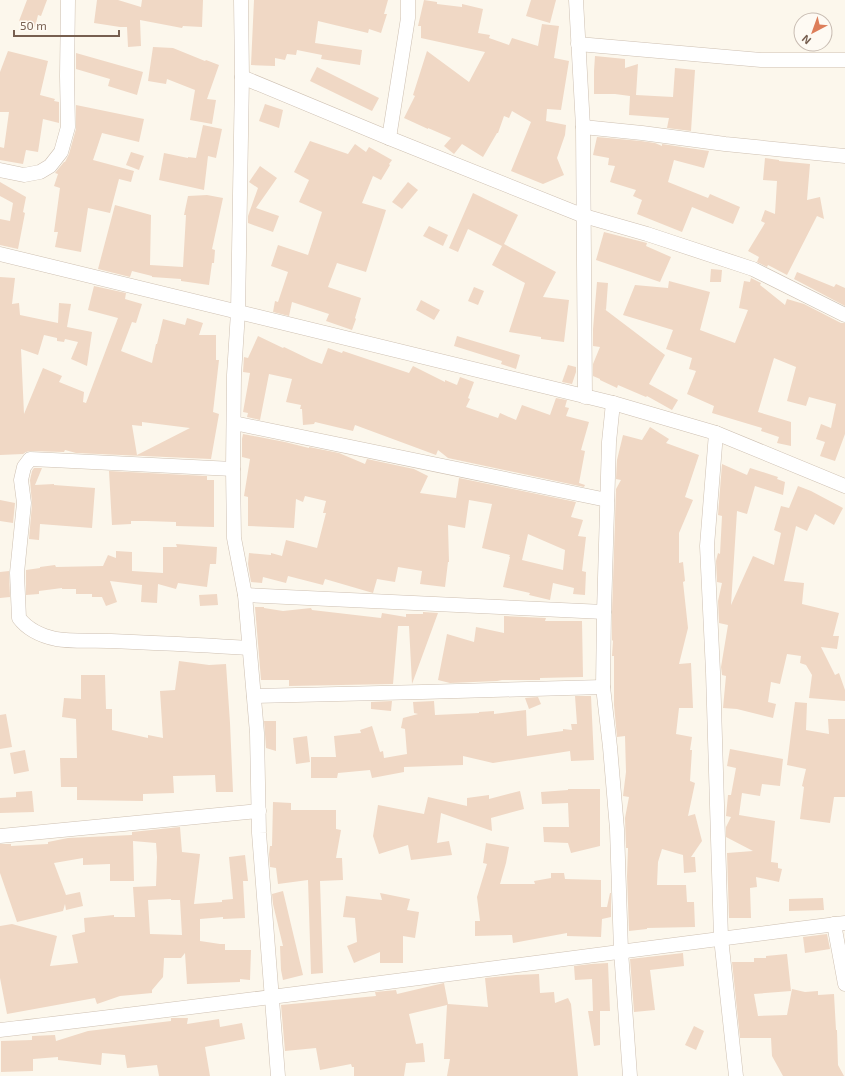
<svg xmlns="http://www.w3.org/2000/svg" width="845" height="1076" viewBox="0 0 845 1076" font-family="'Exo 2',sans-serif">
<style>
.building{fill:#f0d8c5;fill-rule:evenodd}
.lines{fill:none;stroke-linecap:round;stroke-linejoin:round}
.street-casing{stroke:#cec0b2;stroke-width:15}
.street{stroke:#fff;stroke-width:14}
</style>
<rect width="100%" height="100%" fill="#fcf7ec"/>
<g class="building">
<path d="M27,0H47L41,16L38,15L35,27L19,21Z"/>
<path d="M97,0H118L141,7L142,0H203L202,27L183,26L182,28L140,20L141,46L128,47L127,27H120L94,23Z"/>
<path d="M254,0H388L384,14H387L381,33L369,29L368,33L318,21L315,43L362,50L360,65L321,59L322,55L297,50L296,55L287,54L285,60L275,58V66L251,65Z"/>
<path d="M424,0L437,2V4L462,7V4L483,9L478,33L490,35L489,38L509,45L512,38L538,46L542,24L559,26L554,58L569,61L561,110L547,109L546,121L566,125L565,135L557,158L564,175L543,184L511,171L531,122L512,111L509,118L504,116L498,133H497L483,157L462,144L454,154L444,146L451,138L428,128V129L404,118L415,96L413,95L427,51L469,82L485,52L421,38V26H418Z"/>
<path d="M531,0H556L550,23L526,16Z"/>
<path d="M153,47L173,48L205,61L206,60L219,65L207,99L216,100L212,124L190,120L195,90L167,79L166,84L148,81Z"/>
<path d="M8,51L48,61L40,95L55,99L54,101L59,102V123L43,119L38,152L26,150L23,164L0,160V147L4,148L9,112H0V72Z"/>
<path d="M76,53L143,72L137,95L108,86L110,79L76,69Z"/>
<path d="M595,56L625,59V68L638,64L636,95L673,97L675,68L695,70L691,131L667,128L669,118L629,115L630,96L615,94H594V71Z"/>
<path d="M317,67L379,98L372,111L310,81Z"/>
<path d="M265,104L283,110L279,128L259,121Z"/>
<path d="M76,105L144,119L139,142L102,133L93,160L134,171L131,182L119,179L110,213L88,208L81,252L55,247L58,232H54L60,188L54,186L58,174L55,173L64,162H65L69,154L76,129Z"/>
<path d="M203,125L222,129L216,158L208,156L204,190L159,180L164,153L188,158V157L196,158Z"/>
<path d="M597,137L641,141L655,143L662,146V144L709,151L704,168L674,160L668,182L708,198L710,194L740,207L733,224L692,207L682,232L637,214L642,200L633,196L636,190L610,182L615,166L608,165L609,158L593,155Z"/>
<path d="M310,141L348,154L355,144L366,152L369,147L392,160L389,164L390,165L381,180L373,176L362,203L386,210L366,272L337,263L328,287L361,298L355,318L356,319L352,330L326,321L329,314L292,302L289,316L273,312L275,301L278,302L288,272L271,266L278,245L308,255L322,212L299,202L309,180L294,172Z"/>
<path d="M131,152L144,156L139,170L126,165Z"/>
<path d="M765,158L779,160V161L810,164L807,200L820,197L824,219L817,216L787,275L768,265L767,267L757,262L759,257L748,251L765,223L761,221L765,210L775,214L777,181L763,180Z"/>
<path d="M260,166L277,178L256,208L279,216L273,232L248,223V216L258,188L249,182Z"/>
<path d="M0,182L26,197L23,212L25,213L18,249L0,245V219L10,221L13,203L0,196Z"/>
<path d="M408,182L418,190L402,209L392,202Z"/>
<path d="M473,193L518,215L504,244L556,272L543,297L569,300L564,342L541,339V337L509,332L525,283L492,265L502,246L468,229L458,252L449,248Z"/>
<path d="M207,195L223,198L212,249L215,250L214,263H212L209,285L181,281V279L152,277V276L132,271L130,277L98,269L115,205L151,215L150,265L183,267L186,215H184L188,196Z"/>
<path d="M429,226L448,235L443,246L423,236Z"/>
<path d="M604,232L647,243L646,246L671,257L660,282L596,260Z"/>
<path d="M711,269L722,270L721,282H710Z"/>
<path d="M797,272L834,287L836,284L845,288V306L794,279Z"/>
<path d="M0,277L15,278L12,304L19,303L20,315L58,323L59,303L71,304L67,327L92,332L87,366L71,359L78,342L65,339L64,342L57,341V338L44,335L38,355L21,349L24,414L43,368L62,376L59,382L84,392L83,402L86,403L118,318L88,310L94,286L126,293L125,299L142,304L136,323L132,322L121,351L152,363L156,344H157L163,319L185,325L187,318L203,323L199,335H216V360H219L213,412L219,414L211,459L76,453L65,450L64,452L30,451L26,452L23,454L0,455ZM142,422L190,428L137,455L132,425L142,426Z"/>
<path d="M751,278L761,283L760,285L785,305L787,299L804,304L841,323H845V434L835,461L820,456L825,442L816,439L821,424L831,428L836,404L809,397L806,406L787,401L796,367L774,358L758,412L791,422V446L777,443L779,437L761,431L762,428L712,413L714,406L687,394L696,371L689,369L692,358L666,349L673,330L623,315L635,285L668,288L669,281L710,292L700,330L735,343L748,310L739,308L744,281L750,282Z"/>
<path d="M597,282L608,283L606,310L603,308L665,355L649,384L678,400L672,410L647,396L646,397L618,385L617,388L600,380V379L593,376V364L600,347L593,346V329Z"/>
<path d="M474,287L484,291L478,305L468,301Z"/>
<path d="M421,300L440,310L434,320L416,310Z"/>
<path d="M258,336L283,348L284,347L311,360L322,364L328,348L342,353L343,351L409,373L413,366L445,382V380L457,385L460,377L474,382L468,398L470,399L466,407L498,418L500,413L516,420L522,405L550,415L556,398L567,400L565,407L569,408L566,416L589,422L581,450L585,451L579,483L585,485L584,487L448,458L438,450L436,455L355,425L353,431L315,422L314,424L303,425L302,409H300L301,405L286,402L292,379L269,374L260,420L247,417L248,413L243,412L250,373L243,372L244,357L248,358Z"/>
<path d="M457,336L520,355L516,369L501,364L502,361L454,346Z"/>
<path d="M568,365L576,367V372L572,384L562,382Z"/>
<path d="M650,427L669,439L666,443L699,455L685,497L693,500L679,533V563L683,562L685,581L683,582L688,628L679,664L691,663L693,708H679L676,734L692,737L690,750H692L690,781L695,783L688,816L695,814L702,841L691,857H695L696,872L684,873L683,855L662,849L658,862L657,885H686L687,902H694L695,927L647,928V929L629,931L627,876L628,848H626L625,818L629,797L623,796L626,772L625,736L617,737L614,705V656H612L613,641L612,640V612L616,489L621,480L616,479L617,460L623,435L642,440Z"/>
<path d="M243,434L285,442L309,448V447L339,453L365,464L367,459L414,469L428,476L420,493L456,498L459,478L576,502L571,517L583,520L578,536L586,537L582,571L586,572L585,595L573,594L574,588L553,583L550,600L529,595L530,593L503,587L510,557H509L510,555L482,548L492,504L469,500L465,528L448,525L449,562H448L445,587L420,584L422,571L398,567L395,582L377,579L373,593L325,579L323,585L288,576L286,583L263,577L262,583L251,582L248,564L249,553L271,555V553L282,556L286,540L317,548L326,513H323L326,501L305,496L303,502L296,499L294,528L248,526V497L244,496L250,459L242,457V439ZM528,534L565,550L563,570L522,560Z"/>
<path d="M722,464L747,475L750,468L778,477L777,479L785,482L783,495L755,486L747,514L737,511L731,605L753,556L774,565L781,533L774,530L781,506L789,508L798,486L811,491L843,508L834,525L815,514L807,531L796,526L784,581L804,583L802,604L839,613L833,636H839L837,649L821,647L835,675L839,673L845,690V701L809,698L812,675L806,665L800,663L801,656L787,654L780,684L771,682L768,702L776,704L773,718L737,709L723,708L726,676L722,675L721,667L728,625L719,623L718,601L722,583L717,582L716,561L718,553L720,554L722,516L718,515Z"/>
<path d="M34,468H42L35,485L54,484V485L95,488L92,528L40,524L39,540L29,539L32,504L30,480L32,471Z"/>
<path d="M109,471L207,476V480H214V527L176,526V522L146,521H131V524L112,525Z"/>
<path d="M0,500L15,503L13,523L0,521Z"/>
<path d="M176,544L217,547L216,564H210L207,587L178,583L176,589L158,584L157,603L141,602L142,585L110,581L117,602L106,606L102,597H92V594H76V589H62V588L39,591V594L26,595V570L40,568V567L55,565L56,567L103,566L108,555L116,558V551L132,552V571L163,573V547H177Z"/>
<path d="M9,571L10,597L0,598V572Z"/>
<path d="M217,594L218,605L200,606L199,595Z"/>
<path d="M255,607H264V608L283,611L311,608L312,610L381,618L382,613L406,617V614H423V612L438,613L412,684L409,626H398L393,684L289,686V680H261Z"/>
<path d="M504,616L546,618L545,621H582L583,677L540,678V680H502L497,681L450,683L438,680L447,634L474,642L476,627L504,633Z"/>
<path d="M179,661L209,665L226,664L230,723L233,792H216L215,775L173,776L174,793L143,794V801L77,800V787H61L60,758H77L76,719L62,717L64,698L81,699V675H105L106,709H112V730L148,738V735L163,738L160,691L175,690Z"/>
<path d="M575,696H591L594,760L571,761L570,751L493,763L463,756V765L404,767V772L372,778L370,770L338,773L337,778H311V757H336L334,736L361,733L360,730L372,726L380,752L383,751L384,758L407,754L405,729L401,728L403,718L418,714L414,713L413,702L434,701L435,715L479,713V712L494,711V714L526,710L527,736L563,731V729L572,730L571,724H577Z"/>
<path d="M538,697L541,704L529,709L525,698Z"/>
<path d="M392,701L391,711L371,709V702Z"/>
<path d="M795,702L807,703L806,730L829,734L828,719H845V797H834L830,823L800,819L804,787L802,786L806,769L787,765Z"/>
<path d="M6,714L12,747L0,749V715Z"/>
<path d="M264,721H276V751L266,748Z"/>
<path d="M307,736L310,762L296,764L293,738Z"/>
<path d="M730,749L783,759L780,786L762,784L760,796L742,793L739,815L775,821L771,862L778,863V868L782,869L779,882L756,877L757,887L750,888L751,918H729L727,853L753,851L726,837V827L731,817L726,816L728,795H731L736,768L727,766Z"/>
<path d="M25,750L29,771L14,774L10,753Z"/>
<path d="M568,789H600V846L571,853L568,843L544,842L543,827H569L568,803L542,804L541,792L568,790Z"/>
<path d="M32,791L34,812L0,813V798L16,797V792Z"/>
<path d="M520,791L524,809L491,818L492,831L441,813L437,843L449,841L452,855L411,860L408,845L379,854L373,836L378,805L424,814L428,797L467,806V798L489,795V799Z"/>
<path d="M273,802L291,803V810H336V829L341,830L336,858H342L343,880L320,881L323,973L311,974L308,880L278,884L276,868L270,867L269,854L270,846H272Z"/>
<path d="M180,827L182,852L200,854L194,904L222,902V900L233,899L229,857L245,855L248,881H243L245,918L223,919V917L200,919V941L220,944H225V950H251L250,980L240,979V982L187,984L185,953L181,958H164L163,977L152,990V993L120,996L97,1004L95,998L7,1014L0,978V926L12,924L57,936L50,966L78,963L72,935L85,932L84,918L114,915V917H135L133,887L156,886L157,857L156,843L133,841L134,881H110V864L83,865V858L54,863L66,895L80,892L83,906L66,910L65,904L63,911L17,922L0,873V844H11V846L48,844V842L68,838L132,835V832ZM171,899V900H180L182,935L150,934L148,900Z"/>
<path d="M486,843L509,847L506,863L500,884H535L534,881L551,878V873H564L565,879L601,880V907H607L610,893H611V917L602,919L601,937L567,936V933L513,943L512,935L475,936V921H480L477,897L487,864L483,863Z"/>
<path d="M283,891L303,975L283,980L281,970L280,946H283L273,904L272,894Z"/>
<path d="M380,893L410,899L407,910L419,912L415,938L403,936V963H380V952L354,963L347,946L357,942L355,918L343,917L346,896L382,900Z"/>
<path d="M823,898L824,910L789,911V899Z"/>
<path d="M827,934L830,949L805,953L803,937Z"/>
<path d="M683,953L684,966L650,970L655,1010L634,1012L630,959Z"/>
<path d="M787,954L791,991L754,994L758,1016L787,1015L792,989L805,992L818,991V995L834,994L836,1030H837L838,1065L844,1076H783L772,1056L771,1038H740L732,962H754V958H766V956Z"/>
<path d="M608,963L610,1011H600V1045L594,1046L588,1011H593L592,979L575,980L574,966L591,964Z"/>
<path d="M539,974L540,993L554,992L555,1003L568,998L571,1004L578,1076H447L450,1059H444L447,1005L409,1014L416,1044L423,1043L425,1062L406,1063L404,1076H354V1067H352L351,1064L320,1070L316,1048L285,1051L281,1005L376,996L375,992L396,990L397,994L444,983L448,1004L488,1007L485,978L516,975Z"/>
<path d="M171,1018H188L187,1024L219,1019L220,1027L242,1023L245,1039L205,1047L210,1076H159L157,1065L127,1068L125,1055L102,1053L101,1065L58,1060V1057L33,1059V1071L1,1072V1041L32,1040V1036L55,1035L56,1041L88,1031L171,1021Z"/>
<path d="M694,1026L704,1031L696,1050L685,1045Z"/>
</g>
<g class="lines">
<g class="street-casing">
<g id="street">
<path d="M241,0L242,77L238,312L234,375L233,469L234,538L245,595L257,733L259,833L278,1076"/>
<path d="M576,0L583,127L585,397"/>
<path d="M578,44L761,60H845"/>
<path d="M242,77L389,138L584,216L647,234L753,269L845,315"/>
<path d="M583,127L642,133L725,144L845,156"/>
<path d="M389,138L408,18V0"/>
<path d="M0,170L24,175L40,172L50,166L61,152L68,127L67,76L68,0"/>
<path d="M0,254L613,403L716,433L845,486"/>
<path d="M613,403L609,442L604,612L603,687L610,747L617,829L621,951L630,1076"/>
<path d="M234,423L607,500"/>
<path d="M716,433L707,546L713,672L721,938L736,1076"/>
<path d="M233,469L52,460L30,459L24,467L21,480L24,503L17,573L19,618C28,630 42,636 56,639C74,642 93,640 111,641C157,643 203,645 249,648"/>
<path d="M245,595L604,612"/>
<path d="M254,696L422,692L603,687"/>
<path d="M0,836L259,811"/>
<path d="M834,924L845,984"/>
<path d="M0,1030C282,998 563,958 845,923"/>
</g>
</g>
<use href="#street" class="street"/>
</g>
<g transform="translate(813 32) rotate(221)"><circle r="19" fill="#fefaf3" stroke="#c8bcb2"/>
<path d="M0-3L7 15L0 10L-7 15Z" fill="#dd7e5a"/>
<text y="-6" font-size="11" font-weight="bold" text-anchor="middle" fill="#775f50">N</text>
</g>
<path d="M14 30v6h105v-6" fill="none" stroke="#775f50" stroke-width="2"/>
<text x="20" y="30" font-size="12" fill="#775f50" stroke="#fefaf3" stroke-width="3" paint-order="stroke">50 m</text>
</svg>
